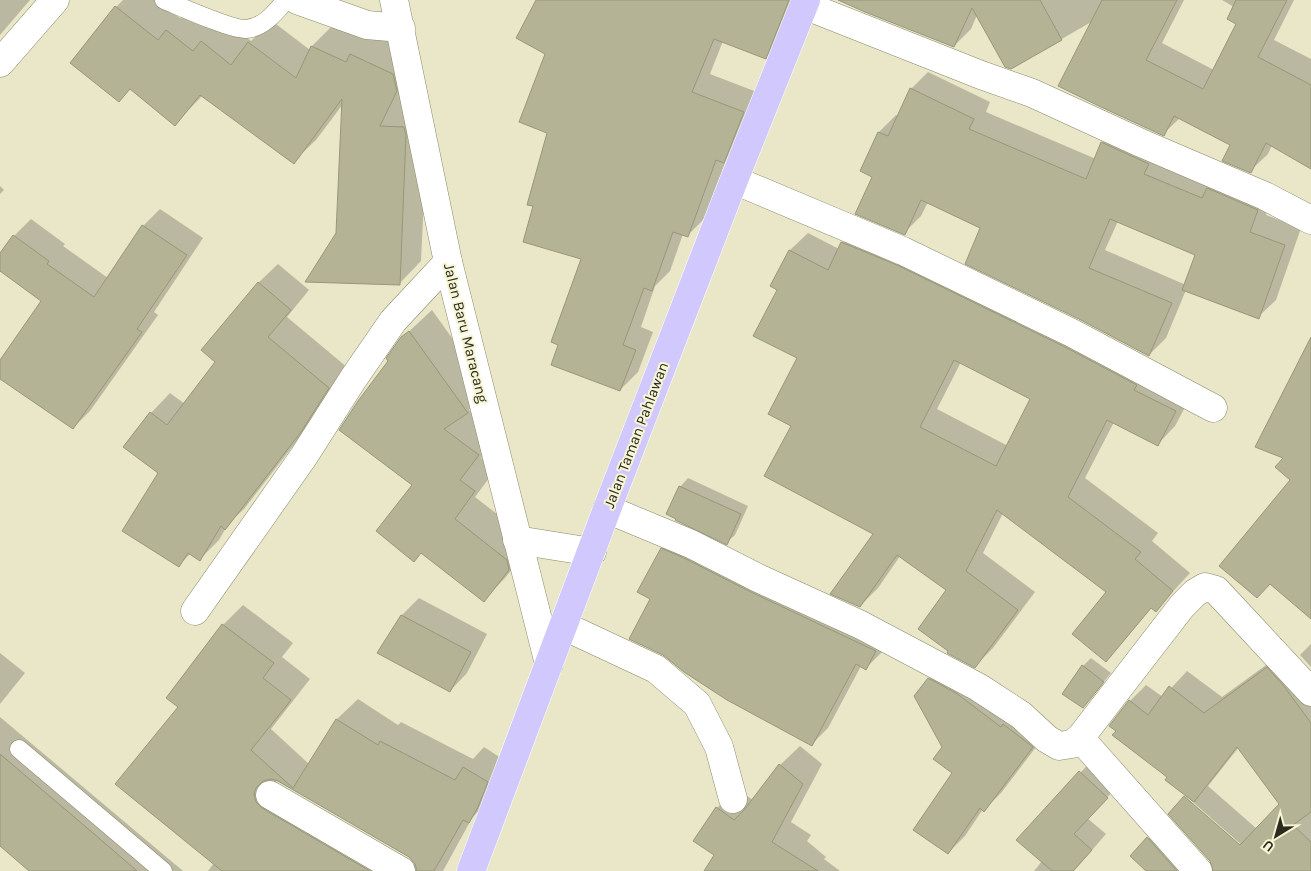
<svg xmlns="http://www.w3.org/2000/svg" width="1311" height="871" viewBox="0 0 1311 871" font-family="Karla,sans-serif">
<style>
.shadow{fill:#0003;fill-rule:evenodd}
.building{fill:#b4b395;stroke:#989779;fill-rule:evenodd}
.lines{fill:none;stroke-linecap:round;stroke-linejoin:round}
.service-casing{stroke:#8a896c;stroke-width:19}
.minor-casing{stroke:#8a896c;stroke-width:29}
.primary-casing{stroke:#fff;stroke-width:29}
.service{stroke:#fff;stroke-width:18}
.minor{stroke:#fff;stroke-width:28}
.primary{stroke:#d1c9fd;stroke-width:28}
.labels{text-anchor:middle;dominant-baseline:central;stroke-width:4;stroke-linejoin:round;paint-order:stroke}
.street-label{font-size:15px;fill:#2a2a1e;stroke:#f6f5d5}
</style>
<rect width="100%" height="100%" fill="#e9e7c8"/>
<g class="shadow">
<path d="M0,0H30L0,35Z"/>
<path d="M123,0H157L180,18L189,9L225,19L251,41L272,21L310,50L312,46L334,24L366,39L373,32L415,51L418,67L401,104L426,106L428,112L421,261L399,284L337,233L343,104L316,140L293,162L203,95L175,124L131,88L119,100L116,7Z"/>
<path d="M538,0H799L783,40L765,58L723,41L710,74L762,94L742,144L727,158L705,218L687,236L683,234L670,271L655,286L641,327L653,332L638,372L620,390L582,258L535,206L549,132L547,53Z"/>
<path d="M856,0H1184L1162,43L1214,70L1237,23L1234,7L1222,0H1294L1274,40L1311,59V167L1272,145L1268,154L1250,171L1232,144L1180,118L1163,134L1093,21L1011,68L977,15L971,29L954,46Z"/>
<path d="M928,72L990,102L986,112L1096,159L1102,143L1119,126L1274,193L1266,215L1301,228L1276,300L1258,317L1186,290L1166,338L1149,355L982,227L928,202L921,216L904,233L874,176L861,170L879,132L896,115L898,116L911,89ZM1118,221L1196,255L1186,285L1105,250Z"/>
<path d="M0,186L4,190L0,194Z"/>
<path d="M160,209L203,238L154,312L158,315L90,411L73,428L0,377V362L42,300L0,269V255L14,236L31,219L65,244L63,246L108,278L143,226Z"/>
<path d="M860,225L1192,394L1175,426L1158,444L1114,422L1085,478L1158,533L1152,541L1190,573L1156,610L1152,607L1123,642L1106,660L1108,592L1003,513L983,553L1035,592L993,648L975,666L948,590L900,556L878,588L860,606L874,534L793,426L798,357L779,289L772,285L790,250L808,233L839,249L842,243ZM961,362L1032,399L1008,446L937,409Z"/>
<path d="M278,264L309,290L287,317L348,368L320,411L244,509L228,524L219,540L200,559L191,553L179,565L159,473L125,447L151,413L170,393L185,404L217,362L258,283Z"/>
<path d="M432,310L489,390L469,410L499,433L481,458L496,469L475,497L528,538L530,547L505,578L484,600L414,485L390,361L402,338Z"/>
<path d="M688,478L748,506L735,535L726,543L680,487Z"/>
<path d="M678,533L892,635L882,652L866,668L861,666L828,728L812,744L652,599L662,549Z"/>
<path d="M419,598L487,634L467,673L450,691L379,653L402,615Z"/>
<path d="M243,605L293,643L282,657L310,679L271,729L309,764L337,719L358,699L398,725L401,722L473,759L484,747L507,762L488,801L472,818L443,871H208L214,863L180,706L223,625ZM275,780L410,856L416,865L282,789Z"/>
<path d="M1311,644V667L1300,655Z"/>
<path d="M1284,652L1311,681V868L1308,871H1148L1131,856L1164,822L1210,870H1214L1211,860L1170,814L1185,796L1187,801L1243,850L1245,848L1186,796L1169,777L1118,730L1130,701L1146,685L1163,697L1187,671L1222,697ZM1239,747L1281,804L1257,829L1208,786Z"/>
<path d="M0,653L25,673L0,704Z"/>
<path d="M1091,658L1111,673L1083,707V666Z"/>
<path d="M946,662L1049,730L1001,793L984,810L983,809L965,836L948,853L954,773L944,747L929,679Z"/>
<path d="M0,717L183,871H31L0,844Z"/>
<path d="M800,746L822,764L791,822L811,835L807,841L826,857L824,859L840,871H705L716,855L717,808L736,789L753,800L780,765Z"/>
<path d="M1095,757L1122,782L1087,818L1106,834L1074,871H1034L1042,861L1018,840Z"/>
</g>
<g class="building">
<path d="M536,0H789L766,59L714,39L692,92L744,112L724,163L716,160L688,237L673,232L652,291L644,288L623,345L636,350L620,391L551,365L558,345L551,342L581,259L523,242L533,206L527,205L547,133L519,122L545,54L516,38Z"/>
<path d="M838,0H1040L1062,40L1011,69L1005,67L972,8L954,47L865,12Z"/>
<path d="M1102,0H1177L1146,60L1203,89L1236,24L1227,19L1236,0H1287L1258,57L1311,85V169L1266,143L1251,173L1222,161L1230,145L1174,116L1164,136L1101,107L1058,86Z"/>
<path d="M115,6L158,40L166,30L193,51L201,41L231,65L248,42L296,78L311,46L346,62L350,54L393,74L397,91L380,126L404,127L406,135L400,285L305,282L336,233L342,99L294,164L200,95L175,126L130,89L119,102L70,63Z"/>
<path d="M910,88L974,119L969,129L1086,179L1101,142L1149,164L1144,174L1202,198L1207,188L1258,210L1250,232L1285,245L1259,319L1182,290L1195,255L1110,219L1089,268L1172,303L1149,356L1079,319L965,264L980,228L921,200L905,235L855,214L872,177L860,171L878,132L888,136Z"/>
<path d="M142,225L187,255L137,329L142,332L73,429L0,379V360L41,301L0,271V253L13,235L49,261L47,264L94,297Z"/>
<path d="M841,242L897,265L1065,347L1137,385L1134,390L1176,411L1158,446L1107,420L1068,497L1141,552L1135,559L1173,591L1156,612L1151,608L1106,662L1072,634L1106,592L997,510L966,571L1018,610L975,668L947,653L948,651L918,629L946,590L897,555L860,607L830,594L873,534L764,476L791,426L768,414L797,358L753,336L777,290L770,286L789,250L828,270ZM954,360L1030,399L996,466L920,427Z"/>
<path d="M258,282L291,310L268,337L329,388L301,432L225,530L221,526L200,561L188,553L179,567L122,531L158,473L123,447L150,412L167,425L215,362L201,350Z"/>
<path d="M409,331L468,413L444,429L479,455L460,480L475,491L455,519L507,560L509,570L484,602L421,553L414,562L376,531L412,485L339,430L358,401L388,361L386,358L401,337Z"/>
<path d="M1311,337V619L1270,584L1257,598L1219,566L1290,480L1275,467L1283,458L1255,447Z"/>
<path d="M679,486L741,514L727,545L675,520L676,519L666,514Z"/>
<path d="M661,548L684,558L751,592L876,651L866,670L856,664L812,746L727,700L684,672L663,655L629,639L650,599L637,592Z"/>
<path d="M401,615L471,652L450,692L377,653Z"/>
<path d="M222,624L274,663L263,678L291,700L251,750L293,788L336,719L378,745L380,741L455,780L463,767L488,782L478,807L469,823L463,820L434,871H417L415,864L409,857L278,781L271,779L263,781L256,788L254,794L256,802L262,808L370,871H222L115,784L178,707L166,698Z"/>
<path d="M1082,665L1104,682L1083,708L1062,694Z"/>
<path d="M1267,667L1283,685L1311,723V812L1293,825L1311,842V871H1213L1210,861L1168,814L1184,796L1240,845L1279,804L1237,747L1194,802L1165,780L1167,777L1112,735L1116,731L1109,726L1129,700L1148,715L1169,686L1204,713Z"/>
<path d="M928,678L956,693L1001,727L1003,724L1033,747L984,812L980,808L948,854L913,830L952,773L933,759L942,747L914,696Z"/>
<path d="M0,754L93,833L137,871H29L0,846Z"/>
<path d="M779,764L803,784L772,842L818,871H704L714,855L693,841L716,807L734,820L744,810Z"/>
<path d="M1079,771L1108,798L1074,834L1092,850L1073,871H1052L1016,840Z"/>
<path d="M1147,837L1177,871H1146L1130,856Z"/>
</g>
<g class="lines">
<g class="service-casing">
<g id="service">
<path d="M164,0C179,6 232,30 246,29C263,28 276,12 286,0"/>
<path d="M19,749L163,871"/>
</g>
</g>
<g class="minor-casing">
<g id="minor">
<path d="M297,0L367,25L401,28"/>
<path d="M394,0L448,262L549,664"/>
<path d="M804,5L981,75L1032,93L1141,143L1265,196L1311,220"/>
<path d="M0,63L55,0"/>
<path d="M734,180L903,251L1072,333L1213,408"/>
<path d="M607,509L691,544L758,578L861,625L978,687L1021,715L1047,739L1059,746L1072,744L1080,738L1182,606L1195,593L1205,587L1216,590L1311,692"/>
<path d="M517,540L592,552"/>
<path d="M195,611L304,456L353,379L393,321L448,262"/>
<path d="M564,626L656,669L697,704L719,747L733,799"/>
<path d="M1080,738L1198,871"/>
<path d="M270,795L401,871"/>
</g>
</g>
<g class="primary-casing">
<path id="primary" d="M471,871L607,509L734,180L806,0"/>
</g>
<use href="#service" class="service"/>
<use href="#minor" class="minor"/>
<use href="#primary" class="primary"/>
</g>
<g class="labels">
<g class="street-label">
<text transform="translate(466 333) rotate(76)">Jalan Baru Maracang</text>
<text transform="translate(636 435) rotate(-69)">Jalan Taman Pahlawan</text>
</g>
</g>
<g transform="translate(1276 836) rotate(217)" stroke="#f6f5d5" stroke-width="4" paint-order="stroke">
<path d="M0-4L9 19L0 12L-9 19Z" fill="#2a2a1e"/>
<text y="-8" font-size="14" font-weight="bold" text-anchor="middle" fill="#2a2a1e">U</text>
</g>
</svg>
